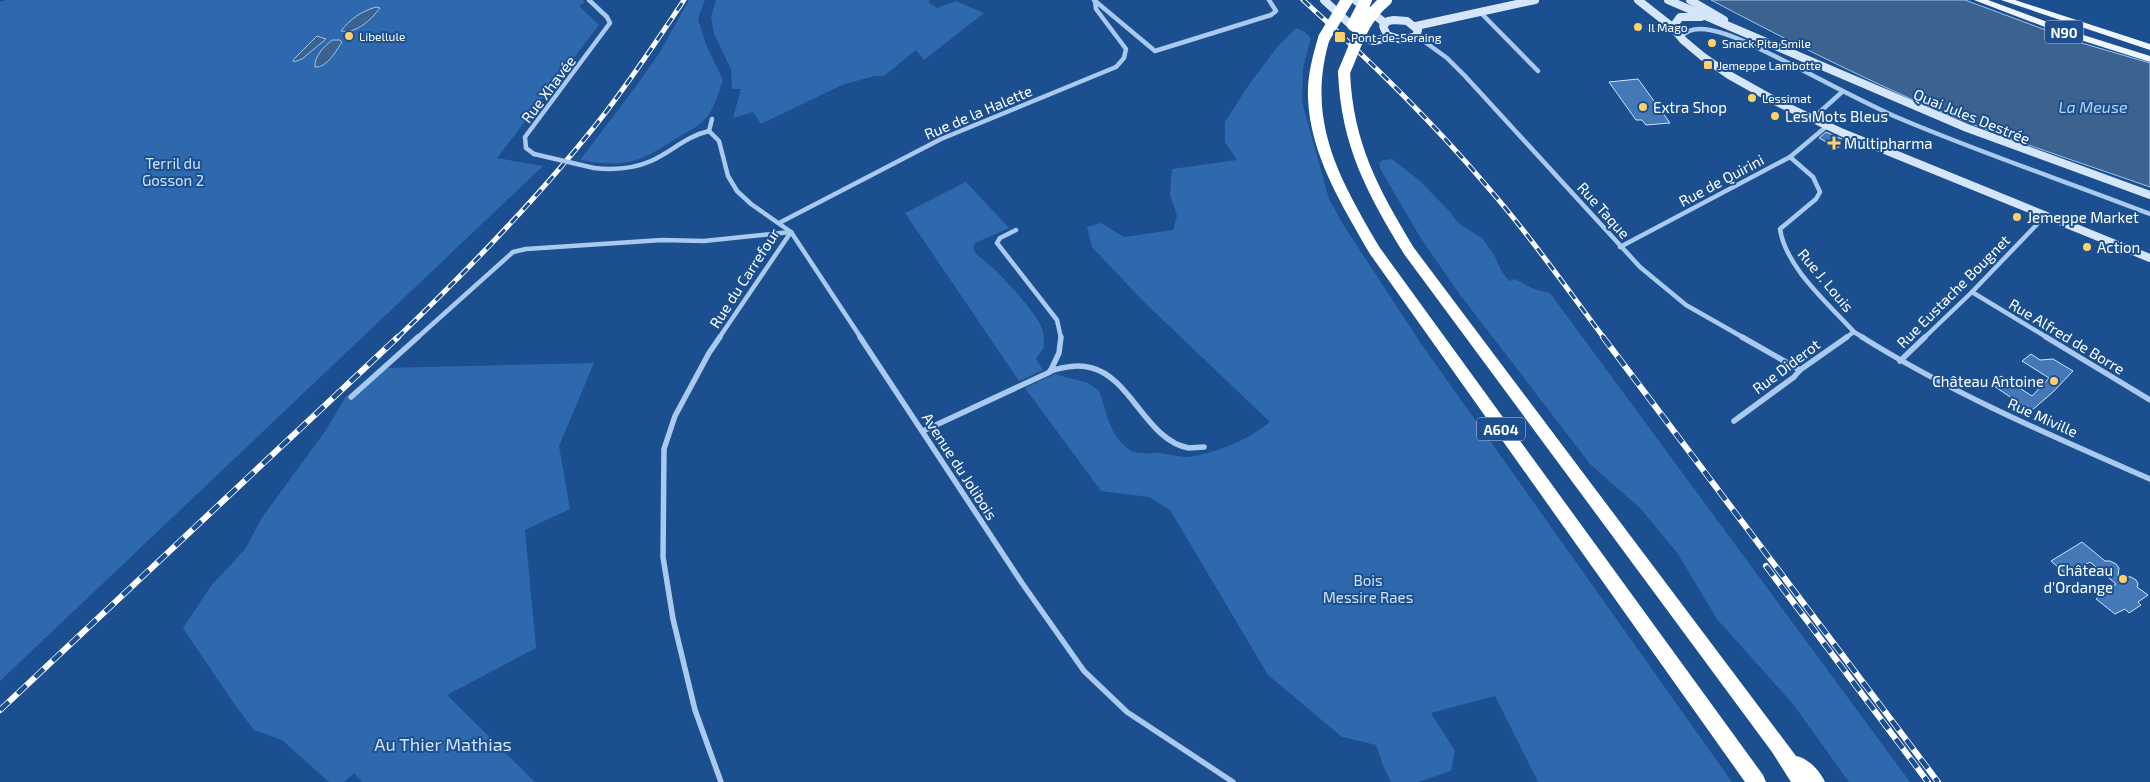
<svg xmlns="http://www.w3.org/2000/svg" width="2150" height="782" viewBox="0 0 2150 782" font-family="'Exo 2',sans-serif">
<style>
.green{fill:#2e69ad}
.water{fill:#3c6290;stroke:#9cc4f0}
.building{fill:#4478b7;stroke:#cfe3fa}
.lines{fill:none;stroke-linecap:round;stroke-linejoin:round}
.street-far1{stroke:#a9c9ee;stroke-width:4.5}
.street{stroke:#a9c9ee;stroke-width:5.5}
.secondary{stroke:#d6e6fa;stroke-width:8}
.primary{fill:#f0f6ff;fill-rule:evenodd}
.highway{fill:#fff;fill-rule:evenodd}
.rail-far1-casing{stroke:#fff;stroke-width:5}
.rail-casing{stroke:#fff;stroke-width:6}
.rail-far1{stroke:#1b4f8f;stroke-width:3;stroke-dasharray:9;stroke-linecap:butt}
.rail{stroke:#1b4f8f;stroke-width:4.5;stroke-dasharray:12;stroke-linecap:butt}
.street-bridge{stroke:#a9c9ee;stroke-width:4.5}
.highway-bridge{stroke:#fff;stroke-width:12}
.poi-dot{fill:#ffd166;stroke:#1b4f8f;stroke-width:2}
.labels{text-anchor:middle;dominant-baseline:central;stroke-width:4;stroke-linejoin:round;paint-order:stroke}
.far-poi-label{font-size:12px;fill:#fff;stroke:#1b4f8f;text-anchor:start}
.shield{fill:#1b4f8f;stroke:#bbcadd;stroke-width:1}
.shield-label{font-size:14px;font-weight:bold;fill:#fff}
.street-label{font-size:15px;fill:#fff;stroke:#1b4f8f}
.poi-label{font-size:15px;fill:#fff;stroke:#1b4f8f;text-anchor:start}
.park-label{font-size:15px;fill:#cfe3fa;stroke:#1b4f8f}
.water-label{font-size:16px;font-style:italic;fill:#b5d3f5;stroke:#1b4f8f}
.near-park-label{font-size:18px;fill:#cfe3fa;stroke:#1b4f8f}
</style>
<rect width="100%" height="100%" fill="#1b4f8f"/>
<g class="green">
<path d="M6,0H583L585,2L579,6L599,25L497,158L543,166L0,681V2Z"/>
<path d="M689,0H705L698,19L706,45L723,80C718,94 714,111 703,121C696,128 685,133 677,138C639,163 625,168 580,160L637,85L660,52Z"/>
<path d="M716,0H930L928,2L937,8L956,1L984,13L924,60L916,50L884,76H874L842,85L761,124L753,112L733,118L741,89H732L731,69L714,34L711,17Z"/>
<path d="M1296,28L1305,32L1311,38L1303,68L1302,102L1329,199L1344,226L1422,345L1732,782H1538L1495,696L1431,713L1455,751L1451,771L1418,782H1391L1384,768L1376,745L1342,737L1268,675L1170,510L1149,497L1101,491L1025,388L1055,374L1088,383L1099,391C1107,412 1109,436 1130,450C1137,455 1151,453 1160,453C1169,454 1178,457 1187,457C1217,453 1246,441 1270,422L1144,302L1092,247L1087,227L1101,223L1124,237L1173,230L1177,216L1170,195L1172,169L1237,160L1225,142V122L1250,83L1278,46Z"/>
<path d="M1392,159L1420,181L1451,213L1458,223L1482,238L1494,255L1502,272L1509,281L1515,279L1534,289L1550,293L1910,782H1849L1793,704L1717,619L1678,554L1641,509L1590,464L1458,292L1420,237L1381,170L1379,163L1383,160Z"/>
<path d="M966,182L1009,228L975,243L973,248C976,256 980,256 986,262C1000,273 1035,311 1042,328C1044,334 1044,340 1044,347L1036,359L1043,370L1019,381L905,213Z"/>
<path d="M594,363L559,446L570,509L525,530L536,648L447,695L535,782H362L354,773L344,782H329L282,740L254,730L235,705L183,628L211,586L246,548L261,519L326,430L346,396L351,397L384,368Z"/>
</g>
<g class="water">
<path d="M1711,0H1965L2078,42L2150,63V187C2073,160 1994,135 1918,102C1848,71 1779,36 1711,0Z"/>
<path d="M376,7L380,8C371,20 356,34 341,31C350,19 362,11 376,7Z"/>
<path d="M317,36L326,39L302,59L294,62L293,60Z"/>
<path d="M332,40H340L342,42C336,51 327,68 315,67C314,56 324,47 332,40Z"/>
</g>
<g class="building">
<path d="M1638,79L1670,123L1646,125L1642,120H1636L1609,82Z"/>
<path d="M1826,132L1842,139L1838,148L1819,138Z"/>
<path d="M2031,354L2040,360L2053,359L2073,371L2053,392L2031,411L1991,384L2001,376L2032,396L2049,378L2022,361Z"/>
<path d="M2082,542L2105,561H2110L2116,564L2119,568L2118,576L2131,577L2136,580L2138,584L2137,587L2148,595L2138,602L2141,605L2129,613L2125,609L2115,614L2096,599L2116,584L2090,562L2067,575L2051,561Z"/>
</g>
<g class="lines">
<g class="street-far1">
<path d="M1094,0L1155,51L1271,15L1276,11L1269,0"/>
<path d="M1480,12L1538,71"/>
<path d="M1418,33L1425,42L1447,58L1465,76L1640,267L1686,305L1744,338"/>
<path d="M1680,37C1683,35 1686,32 1689,31C1707,23 1742,40 1758,48C1804,70 1848,95 1894,116C1978,152 2065,181 2150,214"/>
<path d="M1812,119L1842,92"/>
<path d="M709,131L719,141L728,176L737,191L751,204L791,232L861,338"/>
<path d="M709,131L712,119"/>
<path d="M534,154L526,148L525,137L610,23L607,17L589,0"/>
<path d="M1790,157L1813,177L1820,192L1816,199L1780,229C1786,268 1828,303 1854,332L1864,338"/>
<path d="M594,168C613,170 633,169 651,161C671,152 687,136 709,131"/>
<path d="M781,222L941,139L1116,67L1124,58L1126,49L1096,9L1095,1"/>
<path d="M1016,230L1000,238L997,243L1057,320L1061,338"/>
<path d="M1620,247L1790,157L1827,126"/>
<path d="M1972,292L2048,338"/>
<path d="M417,338L513,252L526,249L662,240L704,241L791,232"/>
<path d="M719,338L791,232"/>
<path d="M1845,338L1854,332"/>
<path d="M1924,338L1972,292L2044,217"/>
</g>
<g class="street">
<path d="M720,337L709,353L675,416L664,449L663,557L673,619L695,710L721,782"/>
<path d="M860,337L1022,583L1084,671L1127,712L1233,782"/>
<path d="M1742,337L1800,370"/>
<path d="M1862,337C1953,394 2052,436 2150,479"/>
<path d="M2046,337L2150,400"/>
<path d="M1900,361L1925,337"/>
<path d="M1050,371C1064,367 1078,364 1092,368C1131,378 1147,441 1189,448C1193,448 1199,447 1204,447"/>
<path d="M351,397L418,337"/>
<path d="M1734,421L1794,377L1800,370L1847,337"/>
<path d="M923,431L1050,372L1059,353L1061,337"/>
</g>
<g class="secondary">
<path d="M1324,0L1366,39L1374,41L1391,37"/>
<path d="M1355,0L1385,23"/>
<path d="M1638,0L1671,26L1683,40L1702,56L1729,75L1779,103L1843,133L2150,258"/>
<path d="M1668,0L1967,128L2150,195"/>
<path d="M1690,0L1724,20"/>
<path d="M1394,20L1407,21L1418,30L1416,36L1402,40L1387,35L1383,26L1388,21Z"/>
<path d="M1675,24L1680,17H1701"/>
<path d="M1416,26L1535,0"/>
</g>
<g class="primary">
<path d="M1974,0H1988L2077,33L2150,56V62L2071,37Z"/>
<path d="M2001,0H2015L2150,44V50Z"/>
</g>
<g class="highway">
<path d="M1324,35L1330,38C1305,120 1339,178 1380,248L1763,775L1766,782H1745L1370,254C1343,207 1310,155 1308,98C1307,78 1312,58 1318,38Z"/>
<path d="M1344,68L1350,72C1353,143 1378,188 1414,248L1796,756C1808,758 1820,771 1825,782H1791L1772,752L1404,254C1367,193 1341,146 1338,72Z"/>
</g>
<g class="rail-far1-casing">
<g id="rail-far1">
<path d="M1303,0C1367,58 1429,118 1485,184C1528,233 1565,286 1604,338"/>
<path d="M397,338C471,267 543,193 606,112C633,76 659,38 684,0"/>
</g>
</g>
<g class="rail-casing">
<g id="rail">
<path d="M1603,337L1938,782"/>
<path d="M1766,566L1928,782"/>
<path d="M0,710L398,337"/>
</g>
</g>
<use href="#rail-far1" class="rail-far1"/>
<use href="#rail" class="rail"/>
<path class="street-bridge" d="M534,154L594,168"/>
<g class="highway-bridge">
<path d="M1353,25L1366,0"/>
<path d="M1324,38L1347,0"/>
<path d="M1344,72C1357,43 1361,21 1386,0"/>
</g>
</g>
<g class="poi-dot">
<circle cx="1638" cy="27" r="5"/>
<circle cx="349" cy="36" r="5"/>
<rect x="1334" y="31" width="12" height="12" rx="2.5"/>
<circle cx="1712" cy="43" r="5"/>
<rect x="1703" y="60" width="10" height="10" rx="2.5"/>
<circle cx="1752" cy="98" r="5"/>
<circle cx="1643" cy="107" r="5"/>
<circle cx="1775" cy="116" r="5"/>
<path d="M1831.5 135.5h5v5h5v5h-5v5h-5v-5h-5v-5h5z"/>
<circle cx="2017" cy="217" r="5"/>
<circle cx="2087" cy="247" r="5"/>
<circle cx="2054" cy="381" r="5"/>
<circle cx="2123" cy="579" r="5"/>
</g>
<g class="labels">
<g class="far-poi-label">
<text x="1648" y="27">Il Mago</text>
<text x="359" y="36">Libellule</text>
<text x="1351" y="37">Pont-de-Seraing</text>
<text x="1722" y="43">Snack Pita Smile</text>
<text x="1718" y="65">Jemeppe Lambotte</text>
<text x="1762" y="98">Lessimat</text>
</g>
<g class="shield">
<rect x="2045" y="20.5" width="38" height="23" rx="4"/>
<rect x="1477" y="417.5" width="48" height="23" rx="4"/>
</g>
<g class="shield-label">
<text x="2064" y="32">N90</text>
<text x="1501" y="429">A604</text>
</g>
<g class="street-label">
<text transform="translate(548 89) rotate(-53)">Rue Xhavée</text>
<text transform="translate(978 112) rotate(-23)">Rue de la Halette</text>
<text transform="translate(1972 116) rotate(22)">Quai Jules Destrée</text>
<text transform="translate(1721 180) rotate(-28)">Rue de Quirini</text>
<text transform="translate(1604 210) rotate(48)">Rue Taque</text>
<text transform="translate(744 278) rotate(-57)">Rue du Carrefour</text>
<text transform="translate(1826 280) rotate(50)">Rue J. Louis</text>
<text transform="translate(1953 291) rotate(-45)">Rue Eustache Bougnet</text>
<text transform="translate(2067 336) rotate(31)">Rue Alfred de Borre</text>
<text transform="translate(1786 366) rotate(-37)">Rue Diderot</text>
<text transform="translate(2043 417) rotate(24)">Rue Miville</text>
<text transform="translate(960 466) rotate(57)">Avenue du Jolibois</text>
</g>
<g class="poi-label">
<text x="1653" y="107">Extra Shop</text>
<text x="1785" y="116">Les Mots Bleus</text>
<text x="1844" y="143">Multipharma</text>
<text x="2027" y="217">Jemeppe Market</text>
<text x="2097" y="247">Action</text>
<text x="2044" y="381" text-anchor="end">Château Antoine</text>
<text x="2113" y="570" text-anchor="end">Château<tspan x="2113" dy="17">d'Ordange</tspan></text>
</g>
<g class="park-label">
<text x="173" y="163">Terril du<tspan x="173" dy="17">Gosson 2</tspan></text>
<text x="1368" y="580">Bois<tspan x="1368" dy="17">Messire Raes</tspan></text>
</g>
<g class="water-label">
<text x="2093" y="106">La Meuse</text>
</g>
<g class="near-park-label">
<text x="443" y="744">Au Thier Mathias</text>
</g>
</g>
</svg>
